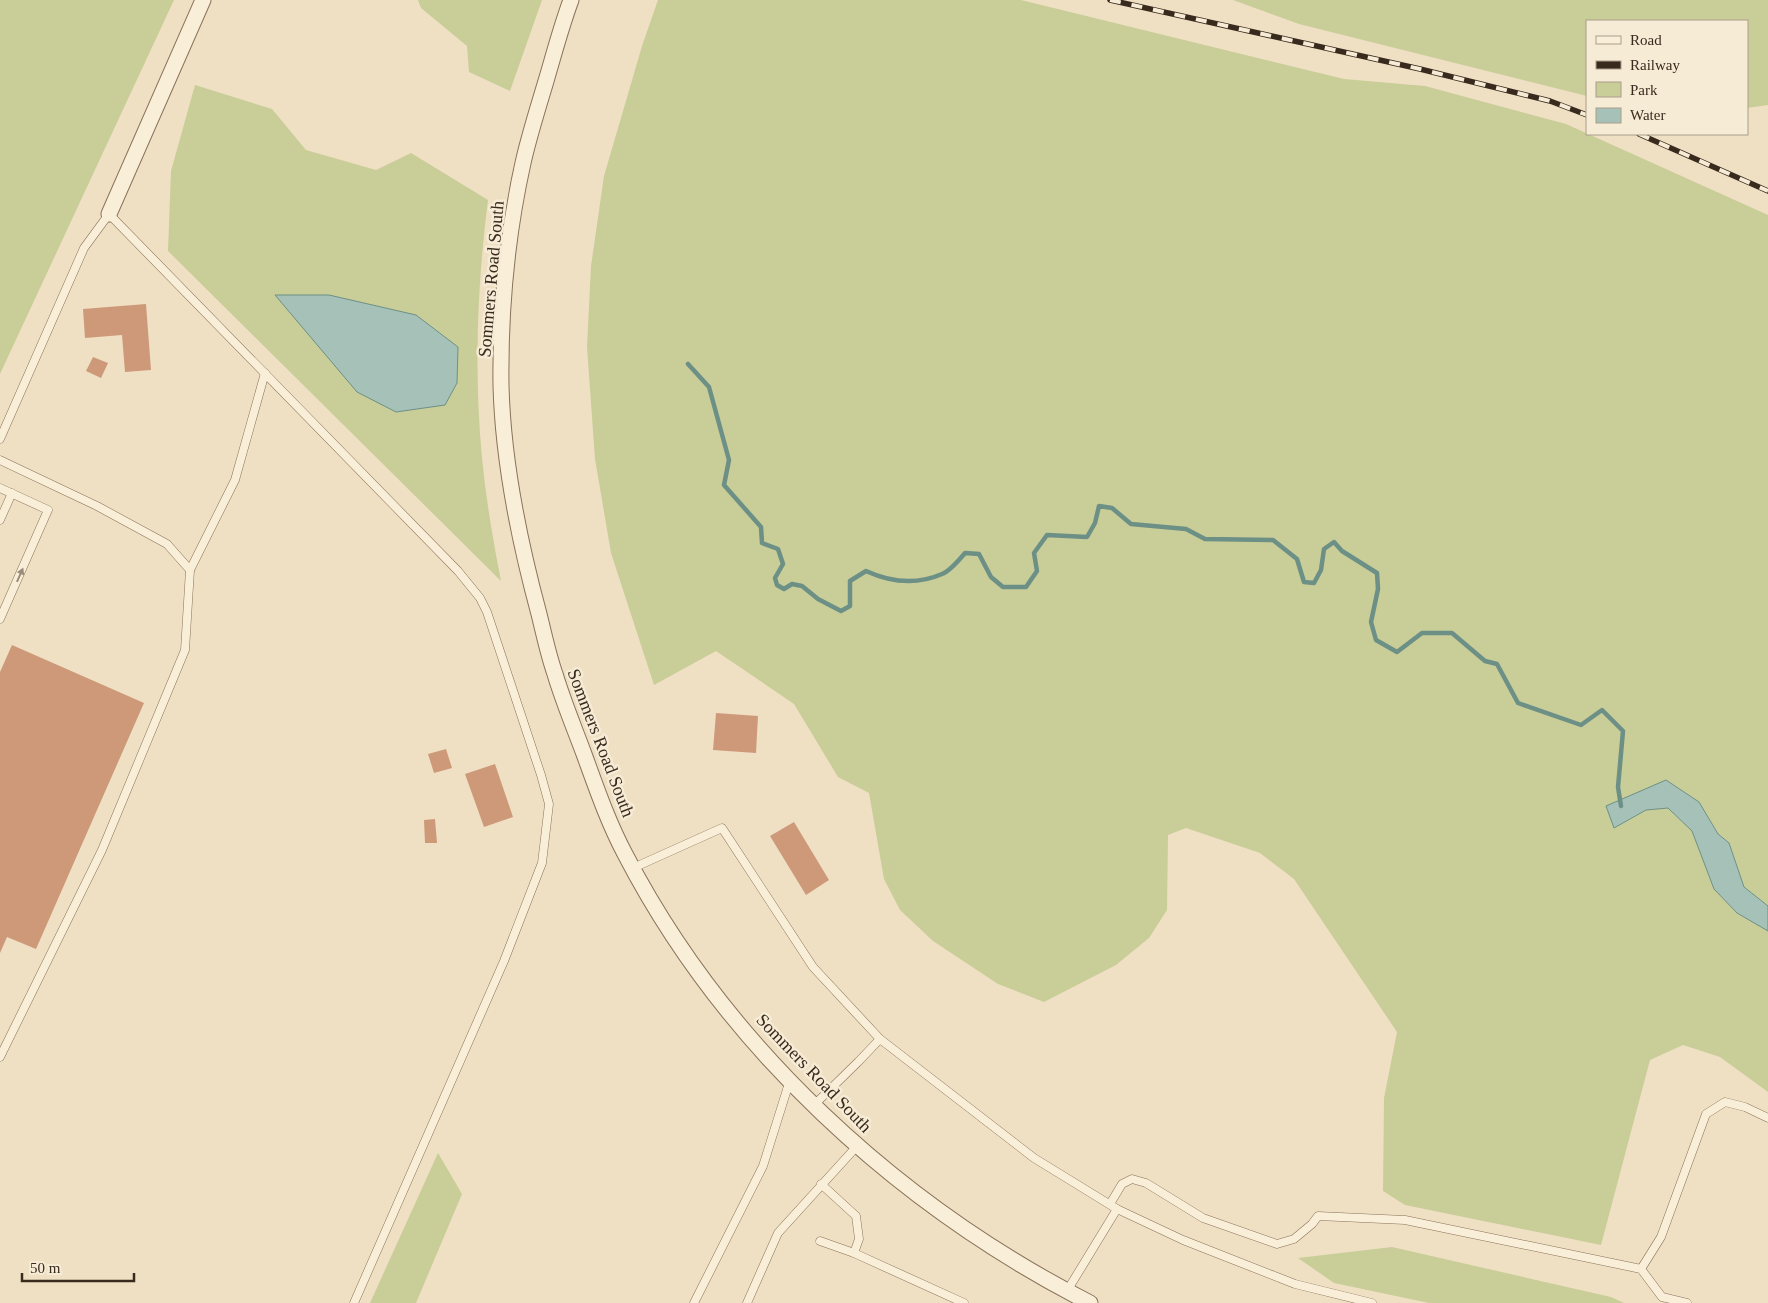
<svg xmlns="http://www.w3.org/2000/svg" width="1768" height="1303" viewBox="0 0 1768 1303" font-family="'Times New Roman',serif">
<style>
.green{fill:#c9cd98}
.water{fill:#a6c2b8;stroke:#6c9086}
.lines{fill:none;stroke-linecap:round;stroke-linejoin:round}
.stream{stroke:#6c9086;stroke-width:4.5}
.building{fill:#cd9979}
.lane-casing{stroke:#89725a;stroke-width:9}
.street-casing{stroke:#89725a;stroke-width:17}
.lane{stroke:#f9eed7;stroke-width:8}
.street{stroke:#f9eed7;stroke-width:15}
.rail-casing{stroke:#392a1e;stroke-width:5.5}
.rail{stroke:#f6ebd4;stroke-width:4;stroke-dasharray:11;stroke-linecap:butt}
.oneway{fill:#998c7a}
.labels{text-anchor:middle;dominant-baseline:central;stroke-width:5;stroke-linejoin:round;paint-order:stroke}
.street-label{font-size:18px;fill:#392a1e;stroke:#f6ebd4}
</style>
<rect width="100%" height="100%" fill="#efe0c4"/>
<g class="green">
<path d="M0,0H174L0,374Z"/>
<path d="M418,0H542L510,91L469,72L467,46L421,8Z"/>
<path d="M658,0H1021L1344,79L1425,86L1566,124L1768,215V906L1744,887L1729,843L1718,834L1699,802L1666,780L1614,828L1646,810L1668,808L1692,831L1714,889L1737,913L1768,931V1092L1720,1057L1683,1045L1650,1060L1601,1245L1405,1205L1383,1191L1384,1098L1397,1032L1294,879L1260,853L1186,828L1168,835L1167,910L1149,938L1116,965L1044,1002L998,984L933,941L900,910L884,879L869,793L838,777L794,704L716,651L654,685L611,553L595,459L587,347L591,266L604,176L642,46Z"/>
<path d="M1233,0H1768V105L1747,108V21H1587V96L1299,24Z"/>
<path d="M195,85L272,109L306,150L376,170L411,153L488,200C477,286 474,372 482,458C486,499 493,540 501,581L168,251L171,171Z"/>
<path d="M438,1153L462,1194L416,1303H370Z"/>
<path d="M1392,1247L1611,1297L1624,1303H1429L1334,1283L1298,1258Z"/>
</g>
<g class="water">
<path d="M275,295H329L416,315L458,347L457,383L445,405L396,412L357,392Z"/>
<path d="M1666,780L1699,802L1718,834L1729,843L1744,887L1768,906V931L1737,913L1714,889L1692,831L1668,808L1646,810L1614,828L1606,806Z"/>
</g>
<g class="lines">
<path class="stream" d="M688,364L709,387L729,460L724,485L761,527L762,543L778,549L783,564L775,578L777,585L784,589L792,584L802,586L818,599L841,611L850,606V581L866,571C890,582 917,585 942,574C950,571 959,560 965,553L979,554L991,577L1003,587H1026L1037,571L1034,553L1047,535L1087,537L1095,523L1099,506L1112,508L1131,524L1186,529L1205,539L1273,540L1297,559L1304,582L1314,583L1321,570L1324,549L1334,542L1342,551L1377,573L1378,589L1371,622L1376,640L1397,652L1422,633H1452L1485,661L1497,664L1518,703L1581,725L1602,710L1623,731L1618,787L1621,806"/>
</g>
<g class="building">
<path d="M146,304L151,370L125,372L122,335L85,338L83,309Z"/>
<path d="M93,357L108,363L101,378L86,371Z"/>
<path d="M12,645L144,703L36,949L7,937L0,953V672Z"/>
<path d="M716,713L758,716L756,753L713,750Z"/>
<path d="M446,749L452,768L434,773L428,754Z"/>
<path d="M495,764L513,817L484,827L465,774Z"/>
<path d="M435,819L437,843H425L424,820Z"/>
<path d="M794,822L829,880L806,895L770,836Z"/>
</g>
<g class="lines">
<g class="lane-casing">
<g id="lane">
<path d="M0,439L84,248L109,214L458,571L480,598L487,612L541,775L549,804L542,863L504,961L354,1303"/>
<path d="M0,460L97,506L167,544L190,570L185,650L102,850L0,1057"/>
<path d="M0,488L48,510L0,619"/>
<path d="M0,520L12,493"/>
<path d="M190,570L235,480L265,373"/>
<path d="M633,868L722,828L813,967L880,1039L1034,1158L1117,1209"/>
<path d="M814,1105L858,1062L880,1039"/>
<path d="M821,1184L856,1216L859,1239L854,1253L964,1303"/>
<path d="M1110,1204L1122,1184L1132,1179L1146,1183L1203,1218L1277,1244L1294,1239L1312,1224L1318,1216L1405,1220L1641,1269L1662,1297L1687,1303"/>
<path d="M820,1241L854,1253"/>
<path d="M1641,1269L1661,1237L1706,1114L1725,1102L1745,1107L1768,1118"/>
<path d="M1067,1291L1117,1209L1183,1240L1295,1284L1372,1303"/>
<path d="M694,1303L763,1166L790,1080"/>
<path d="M747,1303L778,1233L858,1145"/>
</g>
</g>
<g class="street-casing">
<g id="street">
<path d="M571,0C561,27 554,54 546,81C538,108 529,136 523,163C507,235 500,312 501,386C503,463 519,540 539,614C544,634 548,654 555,674C563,701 574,727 584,754C596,787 608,822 625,854C725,1047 898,1205 1090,1303"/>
<path d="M109,214L203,0"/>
</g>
</g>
<use href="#lane" class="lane"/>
<use href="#street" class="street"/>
<g class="rail-casing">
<g id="rail">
<path d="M1110,0L1420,69L1550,101L1587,115"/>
<path d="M1639,134L1768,191"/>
</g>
</g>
<use href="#rail" class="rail"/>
</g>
<defs><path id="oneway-solid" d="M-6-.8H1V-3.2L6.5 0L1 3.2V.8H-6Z" transform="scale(1.25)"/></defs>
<use class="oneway" href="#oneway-solid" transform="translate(20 575) rotate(-66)"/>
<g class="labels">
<g class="street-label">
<text transform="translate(491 279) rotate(-85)">Sommers Road South</text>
<text transform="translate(601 743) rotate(69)">Sommers Road South</text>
<text transform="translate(814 1073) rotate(46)">Sommers Road South</text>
</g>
</g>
<rect x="1586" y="20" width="162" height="115" fill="#f6ebd4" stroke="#aa9e8b"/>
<rect x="1596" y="36" width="25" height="8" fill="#f9eed7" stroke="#aa9e8b"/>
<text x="1630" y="45" font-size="15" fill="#392a1e">Road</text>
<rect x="1596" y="61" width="25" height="8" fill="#392a1e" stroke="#aa9e8b"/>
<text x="1630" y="70" font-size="15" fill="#392a1e">Railway</text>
<rect x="1596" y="82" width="25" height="15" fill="#c9cd98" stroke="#aa9e8b"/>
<text x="1630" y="95" font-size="15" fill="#392a1e">Park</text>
<rect x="1596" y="108" width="25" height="15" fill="#a6c2b8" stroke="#aa9e8b"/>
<text x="1630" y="120" font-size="15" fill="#392a1e">Water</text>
<path d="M22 1273v8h112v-8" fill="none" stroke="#392a1e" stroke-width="2.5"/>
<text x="30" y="1273" font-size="15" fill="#392a1e" stroke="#f6ebd4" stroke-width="4" paint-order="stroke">50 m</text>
</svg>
